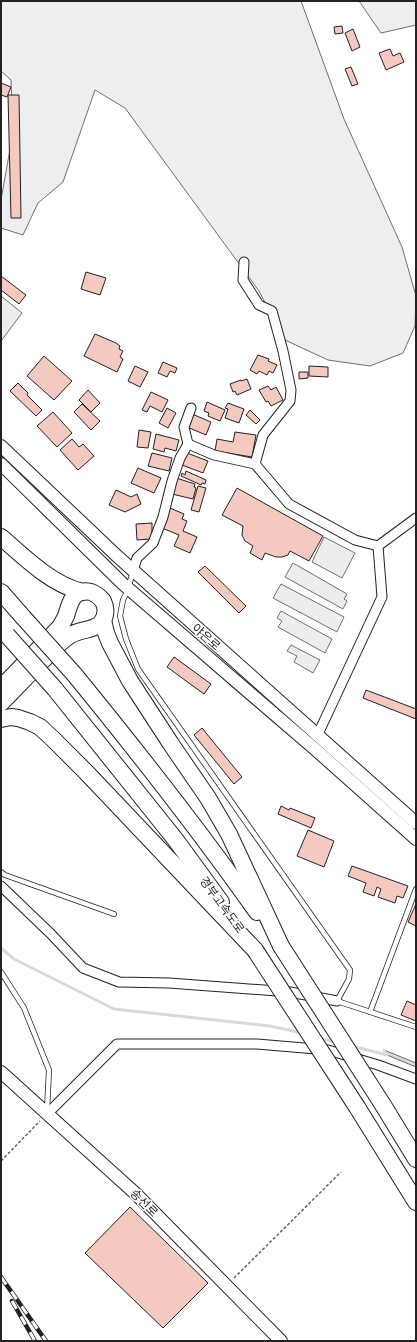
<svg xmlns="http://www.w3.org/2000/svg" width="417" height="1342" viewBox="0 0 417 1342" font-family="'Archivo Narrow','Noto Sans KR',sans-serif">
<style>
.green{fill:#eee;stroke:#6f6f6f}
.parking{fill:#ededed;stroke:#6f6f6f}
.water{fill:#d9d9d9;stroke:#6f6f6f}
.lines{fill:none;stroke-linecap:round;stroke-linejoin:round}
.stream{stroke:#d9d9d9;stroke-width:3}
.building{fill:#f3c9c0;stroke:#222}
.lane-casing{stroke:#222;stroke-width:6}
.street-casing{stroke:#222;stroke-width:11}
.secondary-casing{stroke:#222;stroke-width:14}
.highway-casing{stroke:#222;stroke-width:18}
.path{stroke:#646464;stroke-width:1.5;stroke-dasharray:3 2;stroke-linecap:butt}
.lane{stroke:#fff;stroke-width:4.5}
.street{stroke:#fff;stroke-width:9}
.secondary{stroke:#fff;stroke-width:12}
.highway{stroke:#fff;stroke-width:16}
.rail-casing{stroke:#222;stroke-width:4.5}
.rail{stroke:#fff;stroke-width:3;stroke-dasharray:9;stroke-linecap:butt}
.highway-bridge-casing{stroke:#222;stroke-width:18;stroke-linecap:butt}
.highway-bridge{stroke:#fff;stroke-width:16}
.labels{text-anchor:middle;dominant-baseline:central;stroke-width:3;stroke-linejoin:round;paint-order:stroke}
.street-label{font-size:12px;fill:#222;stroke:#fff}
</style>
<rect width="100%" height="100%" fill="#fff"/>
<g class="green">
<path d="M1,1H301L344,119L402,247L416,296L415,326L403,353L370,366L328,360L285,340L259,291L125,108L95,90L63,182L38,203L23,235L1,228V200L13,132L11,80L1,71Z"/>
<path d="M359,1H416V25L381,33Z"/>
</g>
<g class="parking">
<path d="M1,296L22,313L1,341Z"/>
<path d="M324,537L355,553L342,578L312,562Z"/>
<path d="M293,563L347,594L344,599L347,601L343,609L285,577Z"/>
<path d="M281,584L344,617L337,632L273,598Z"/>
<path d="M281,611L332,639L325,653L278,627L282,621L277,618Z"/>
<path d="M291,645L320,660L313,673L294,662L297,656L287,651Z"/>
</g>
<path class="water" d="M384,1050L416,1063V1067L387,1055Z"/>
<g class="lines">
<g class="stream">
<path d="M1,948L14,959L114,1009L270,1026L302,1033"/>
<path d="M319,1038L335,1042"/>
<path d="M352,1046L387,1055L384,1050"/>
</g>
</g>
<g class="building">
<path d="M342,26L343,33L335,34L334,27Z"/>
<path d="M353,29L360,47L352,51L345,33Z"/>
<path d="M390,49L393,56L400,53L404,62L386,70L379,53Z"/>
<path d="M351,67L358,84L352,86L345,69Z"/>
<path d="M1,83L11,87L7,97L1,95Z"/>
<path d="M8,95H19L21,218H11Z"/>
<path d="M86,272L106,278L100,295L81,289Z"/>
<path d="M1,276L26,295L19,304L1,290Z"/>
<path d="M95,334L116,343L120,346L119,349L123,351L120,357L123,359L117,372L84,356Z"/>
<path d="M258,355L269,359L268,361L277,365L273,373L269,371L267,375L259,371L257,374L250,370Z"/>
<path d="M44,356L72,381L54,400L27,376Z"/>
<path d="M163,362L177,368L175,373L170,371L167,377L158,373Z"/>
<path d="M135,366L148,372L140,387L128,381Z"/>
<path d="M309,366L328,367V377L309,376Z"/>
<path d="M299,372H308V378L299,379Z"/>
<path d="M247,379L251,389L237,395L235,391L233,392L230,384L241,380V381Z"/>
<path d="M18,383L28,393L27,395L42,410L36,416L10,391Z"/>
<path d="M268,386L271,390L276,387L283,400L271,406L268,401L266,402L259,390Z"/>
<path d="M88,390L100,403L91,412L79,400Z"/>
<path d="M151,392L168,400L162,412L150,406L147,412L142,410Z"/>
<path d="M207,402L225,410L220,421L208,416L209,413L204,411Z"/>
<path d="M228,403L244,409L239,423L225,418L228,409L225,408Z"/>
<path d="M82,404L100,421L91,430L74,412Z"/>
<path d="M167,408L176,413L168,428L159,423Z"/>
<path d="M250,410L260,420L256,424L246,415Z"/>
<path d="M53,412L72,433L57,447L37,426Z"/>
<path d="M192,414L211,422L206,435L187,427Z"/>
<path d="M139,430L151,432L148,448L137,447Z"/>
<path d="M235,432L256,435L252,457L215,451L217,439L233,442Z"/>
<path d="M156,434L179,440L176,451L165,448L164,452L153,449Z"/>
<path d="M72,439L79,447L83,444L94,456L78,470L60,450Z"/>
<path d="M152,453L172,458L169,471L148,466Z"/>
<path d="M187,453L208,461L203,473L182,465Z"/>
<path d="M138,468L161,478L154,493L131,483Z"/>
<path d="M186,471L206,480L205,484L202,483L201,485L181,476L182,473L185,475Z"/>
<path d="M176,478L195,484L194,487L196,488L193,499L172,494Z"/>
<path d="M198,486L206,488L199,512L191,510Z"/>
<path d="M237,488L323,536L309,561L290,551L288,555L282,557H276L265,553L262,560L250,553L253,546L245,541L242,535L243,526L222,515Z"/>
<path d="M116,490L131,497L137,494L141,504L125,512L109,505Z"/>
<path d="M170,508L184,514L182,519L187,521L183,531L197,537L190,553L174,546L179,535L162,528Z"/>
<path d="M152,523V537L151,539L137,540L136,524Z"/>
<path d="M205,566L246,606L239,613L198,572Z"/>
<path d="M174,657L211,684L204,694L167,667Z"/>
<path d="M366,690L416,709V719L363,698Z"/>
<path d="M202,728L242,777L234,784L194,735Z"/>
<path d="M281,806L289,810L290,808L315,818L311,828L278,814Z"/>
<path d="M308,830L334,841L324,867L297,856Z"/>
<path d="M352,866L408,886L403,898L397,896L395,903L378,897L381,889L377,887L374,896L363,892L366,883L348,876Z"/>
<path d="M416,904V926L408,922Z"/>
<path d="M407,1001L416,1005V1021L401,1015Z"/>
<path d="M130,1207L208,1283L163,1328L85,1253Z"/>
</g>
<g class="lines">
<g class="lane-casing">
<g id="lane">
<path d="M133,572L126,594L123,600L120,616L126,639L138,669L350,970L349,979L337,1001L416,1027"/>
<path d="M1,872L5,875L114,914"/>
<path d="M1,972L24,1008L49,1070L47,1110"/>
<path d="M370,1012L416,889"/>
</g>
</g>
<g class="street-casing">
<g id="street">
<path d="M244,262L243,280L259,305L272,311L283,351L291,390L290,401L263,435L255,464L289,504L355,540L378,546"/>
<path d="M188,444L214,455L255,464"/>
<path d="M133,571L137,558L153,543L163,517L172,481L180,458L188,444L184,427L191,408"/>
<path d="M318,734L382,597L378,546L416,518"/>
<path d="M1,886L51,934L83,968L119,982L169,983L290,992L337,1001"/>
<path d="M47,1114L117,1044H257L328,1050L378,1065L416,1079"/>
</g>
</g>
<g class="secondary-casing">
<g id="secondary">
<path d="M1,446L117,556L416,823"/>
<path d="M1,464L123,584L316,750L416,839"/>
<path d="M1,1072L136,1194L281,1341"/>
</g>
</g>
<g class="highway-casing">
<g id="highway">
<path d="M1,537C25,558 51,584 82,592"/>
<path d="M1,592L23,617"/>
<path d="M103,620L106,633L110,643L130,681L171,744L208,798L229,834L281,946"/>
<path d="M74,674C137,751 199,830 257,912"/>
<path d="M1,688L60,627C62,624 64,620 66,616C70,604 72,588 91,592C96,594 100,597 103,601C107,609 106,618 100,624C92,631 79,629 69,636C59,643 50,653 42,661C28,675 15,689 1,703"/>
<path d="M55,689L175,839L221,902"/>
<path d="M1,719L11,717L18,718L30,722L40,727L53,739L86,772L255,950"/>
<path d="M383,1105L416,1159"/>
<path d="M357,1107L416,1202"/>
</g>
</g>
<g class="path">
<path d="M1,1161L40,1121"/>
<path d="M234,1278L341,1172"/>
</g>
<use href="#lane" class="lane"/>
<use href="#street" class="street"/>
<use href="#secondary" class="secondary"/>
<use href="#highway" class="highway"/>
<g class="rail-casing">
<g id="rail">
<path d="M1,1277L46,1341"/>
<path d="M12,1301L35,1341"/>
</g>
</g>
<use href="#rail" class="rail"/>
<g class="highway-bridge-casing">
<g id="highway-bridge">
<path d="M23,617L74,674"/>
<path d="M7,635L55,689"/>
<path d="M281,946L383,1105"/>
<path d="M255,950L357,1107"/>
</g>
</g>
<use href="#highway-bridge" class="highway-bridge"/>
</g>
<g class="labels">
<g class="street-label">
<text transform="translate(206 637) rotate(41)">야은로</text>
<text transform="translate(222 905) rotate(54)">경부고속도로</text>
<text transform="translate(144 1203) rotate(45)">송선로</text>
</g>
</g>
<rect width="417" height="1342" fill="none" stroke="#222222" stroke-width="4"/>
</svg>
